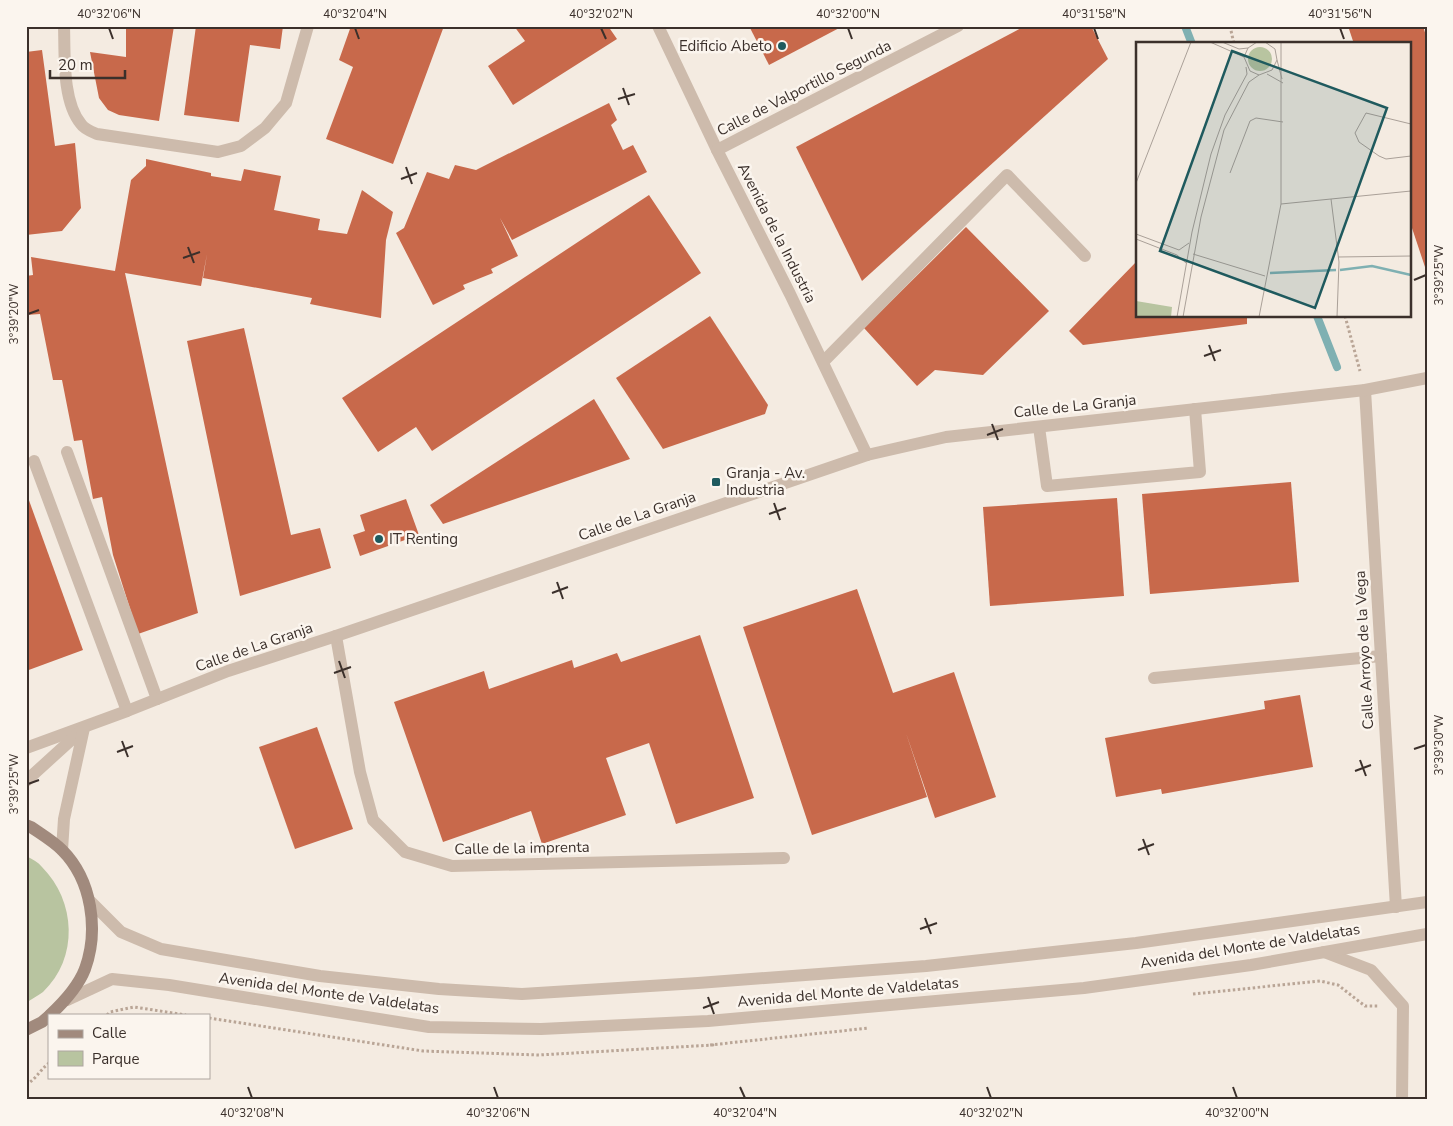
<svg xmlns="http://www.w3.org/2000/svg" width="1453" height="1126" viewBox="0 0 1453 1126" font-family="'Nunito Sans',sans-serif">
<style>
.green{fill:#b8c4a0}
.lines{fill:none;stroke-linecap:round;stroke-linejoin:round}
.stream{stroke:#7fb0b2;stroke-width:8}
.building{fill:#c8694b}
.path{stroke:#b9a596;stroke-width:3;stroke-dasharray:2.5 2.5;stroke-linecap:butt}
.service{stroke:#cdbbac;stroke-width:12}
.minor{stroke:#cdbbac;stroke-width:12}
.tertiary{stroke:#cdbbac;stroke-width:12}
.secondary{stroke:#a18a7d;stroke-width:12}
.ticks{fill:none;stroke:#3b302b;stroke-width:2}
.poi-dot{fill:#1f5a5e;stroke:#fbf5ee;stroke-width:2}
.labels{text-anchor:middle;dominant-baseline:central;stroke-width:5;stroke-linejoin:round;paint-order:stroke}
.poi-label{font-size:15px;fill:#3b302b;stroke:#fbf5ee;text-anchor:start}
.street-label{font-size:15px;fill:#3b302b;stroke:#fbf5ee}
.inset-river{fill:none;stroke:#7fb0b2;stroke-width:2.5}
.inset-road{fill:none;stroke:#aaa098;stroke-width:1}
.view{fill:#1f5a5e;fill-opacity:0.15;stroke:#1f5a5e;stroke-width:2.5}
.inset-edge{fill:none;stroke:#3b302b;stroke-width:2.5}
.neatline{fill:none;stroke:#3b302b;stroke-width:2}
.ticks-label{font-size:12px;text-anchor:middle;fill:#3b302b}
</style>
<rect width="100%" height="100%" fill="#f4ebe1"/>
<path class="green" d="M26,856C32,859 38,862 42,867C76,901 79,958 43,992C38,996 31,999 26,1003Z"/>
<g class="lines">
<g class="stream">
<path d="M1185,26L1192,44"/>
<path d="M1317,316L1337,367"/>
</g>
</g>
<g class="building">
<path d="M126,26H174L159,121L119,115L108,110L99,98L90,52L126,57Z"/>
<path d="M196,26H283L280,49L250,45L239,122L184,115Z"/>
<path d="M351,26H444L393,164L326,139L353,67L339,60Z"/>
<path d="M514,26H608L617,39L513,105L488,66L525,41Z"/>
<path d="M749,26H843L769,65Z"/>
<path d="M1025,26H1091L1108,59L862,281L796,147Z"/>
<path d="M1348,26H1423L1427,39V273L1409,219V44H1354Z"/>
<path d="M42,50L55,146L75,143L81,208L62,231L26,235V52Z"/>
<path d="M609,103L617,120L611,125L623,150L633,145L647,172L512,240L500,218L518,256L491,269L493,273L463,285L465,289L433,305L396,233L404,228L427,172L449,179L455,165L476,170Z"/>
<path d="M146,159L211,173V176L241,181L244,169L281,176L274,210L320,219L318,230L347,234L362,190L393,212L386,240L381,318L310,304L312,298L203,278L207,254L201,286L125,273L198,613L138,634L113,555L102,497L93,499L82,440L74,441L62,380H53L40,314L26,315V276L33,275L31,257L115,271L131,180L146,166Z"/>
<path d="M649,195L701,273L432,451L416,427L378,452L342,398Z"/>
<path d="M966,227L1049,311L983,375L935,370L917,386L864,328Z"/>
<path d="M1137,261V316H1247V324L1083,345L1069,331Z"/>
<path d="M710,316L768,405L765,414L663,449L616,378Z"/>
<path d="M244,328L291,535L320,528L331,568L240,596L187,341Z"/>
<path d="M594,399L630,459L443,524L430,505Z"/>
<path d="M1291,482L1299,582L1150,594L1142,494Z"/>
<path d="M26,492L83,650L26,671Z"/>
<path d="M1117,498L1124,596L990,606L983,507Z"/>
<path d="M406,499L419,535L360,556L353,535L365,531L360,515Z"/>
<path d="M857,589L893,693L954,672L996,797L935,818L906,733L927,797L812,835L743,627Z"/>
<path d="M700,635L754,798L676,824L649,743L606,758L626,815L542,844L531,811L443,842L394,702L484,671L489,689L572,660L574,668L617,653L621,662Z"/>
<path d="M1300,695L1313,767L1162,794L1161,789L1116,797L1105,738L1265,709L1264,701Z"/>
<path d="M317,727L353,829L295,849L259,747Z"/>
</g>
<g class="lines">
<g class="path">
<path d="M1230,26L1234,44"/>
<path d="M1345,316L1360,371"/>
<path d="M1193,994L1320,981L1338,985L1365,1006H1379"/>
<path d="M107,1015L110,1012L134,1007L186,1015"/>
<path d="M209,1018L423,1051L539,1055L713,1045H710L869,1028"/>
<path d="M26,1085C37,1078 39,1071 49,1063"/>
</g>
<g class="service">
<path d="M823,362L1007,175L1085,256"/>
<path d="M1039,427L1047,486L1200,472L1195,409"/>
<path d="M67,452L157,699"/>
<path d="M34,461L127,711"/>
<path d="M1154,678L1381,656"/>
</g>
<g class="minor">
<path d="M64,26C65,55 62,101 81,124C84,129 92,132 97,134L218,152L241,146L265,128L286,103L308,26"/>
<path d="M658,26L717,150L790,294L867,455"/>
<path d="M717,150L958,26"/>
<path d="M1365,390L1396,907"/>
<path d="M336,636L360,772L373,820L405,852L452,866L784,858"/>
<path d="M26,748L127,711L228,671L336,636L867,455L946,437L1365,390L1427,378"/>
<path d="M26,781L81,731"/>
<path d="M62,850L64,819L84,728"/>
<path d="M1324,952L1371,970L1403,1006L1402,1100"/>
</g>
<g class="tertiary">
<path d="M90,901L121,932L161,949L320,976L439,989L522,994L698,983L926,966L1136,943L1427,902"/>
<path d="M67,1000L112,979L169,985L429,1027L541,1029L708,1021L1084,988L1251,965L1427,934"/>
</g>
<g class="secondary">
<path d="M26,825L31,827C41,834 53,841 62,850C92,880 99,930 85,969C78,987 64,1002 50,1015"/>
<path d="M26,1030L42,1022L49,1016"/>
</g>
</g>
<path class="ticks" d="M109,28L113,39M355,28L359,39M601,28L606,39M848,28L852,39M1094,28L1098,39M1340,28L1344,39M623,88L629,105M618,99L635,94M406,167L412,184M401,179L417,173M188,247L194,263M183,258L200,252M1414,280L1426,275M28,314L39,310M1209,345L1215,361M1204,356L1221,350M992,424L998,440M987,435L1003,429M774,503L780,520M769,514L786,508M557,582L563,599M552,593L568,587M339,661L345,678M334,673L351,667M122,741L128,757M1414,749L1426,745M117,752L133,746M1360,760L1366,776M1355,771L1371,765M28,784L39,780M1143,839L1149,855M1138,850L1154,844M925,918L931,934M920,929L937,923M708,997L714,1014M703,1008L719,1002M248,1087L252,1098M494,1087L498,1098M740,1087L745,1098M987,1087L991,1098M1233,1087L1237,1098"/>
<g class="poi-dot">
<circle cx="782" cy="46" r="5"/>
<rect x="711" y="477" width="10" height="10" rx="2.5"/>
<circle cx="379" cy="539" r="5"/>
</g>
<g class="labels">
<g class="poi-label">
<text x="772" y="46" text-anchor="end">Edificio Abeto</text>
<text x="726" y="473">Granja - Av.<tspan x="726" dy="17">Industria</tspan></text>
<text x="389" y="539">IT Renting</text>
</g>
<g class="street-label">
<text transform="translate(804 88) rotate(-27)">Calle de Valportillo Segunda</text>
<text transform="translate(777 233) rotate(63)">Avenida de la Industria</text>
<text transform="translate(1075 406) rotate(-6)">Calle de La Granja</text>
<text transform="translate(637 516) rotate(-19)">Calle de La Granja</text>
<text transform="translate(254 647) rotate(-19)">Calle de La Granja</text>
<text transform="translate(1364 650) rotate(-93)">Calle Arroyo de la Vega</text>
<text transform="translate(522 848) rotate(-1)">Calle de la imprenta</text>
<text transform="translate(1250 946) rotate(-9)">Avenida del Monte de Valdelatas</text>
<text transform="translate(848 992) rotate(-5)">Avenida del Monte de Valdelatas</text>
<text transform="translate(329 993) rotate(8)">Avenida del Monte de Valdelatas</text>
</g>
</g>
<g transform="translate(1136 42)">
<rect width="275" height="275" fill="#f4ebe1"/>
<path d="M112 17a12 12 0 1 1 24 0a12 12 0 1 1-24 0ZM0,259L36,265L35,275H0Z" fill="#b8c4a0"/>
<path class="inset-river" d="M204,228L236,224L275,233M134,231L200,228"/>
<path class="inset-road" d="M74,0L108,15M86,0L103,7L112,6M121,0L112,6L108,15L114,29L123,33L136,28L141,18L139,7L129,0M141,18L146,37M131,32L147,41M275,82L230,71L219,91L223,100L243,114L250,117L275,114M94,131L114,79L120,76L147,80M0,141L55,0M195,157L203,220L201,275M145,162L275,149M0,192L43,208L53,201M0,197L41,213L50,221M57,212L129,234M202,215L275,214M41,275L56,190L75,112L89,73L111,32L110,25M47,275L65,175L88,88L113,40L123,33M123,275L145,162V0"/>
<path class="view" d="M96,9L251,66L179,266L24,209Z"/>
<rect width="275" height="275" class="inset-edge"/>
</g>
<rect width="1453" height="1126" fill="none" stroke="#fbf5ee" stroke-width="55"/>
<rect x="48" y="1014" width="162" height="65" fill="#fbf5ee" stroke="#aea6a0"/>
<rect x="58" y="1030" width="25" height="8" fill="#a18a7d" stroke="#aea6a0"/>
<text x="92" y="1038" font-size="15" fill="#3b302b">Calle</text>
<rect x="58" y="1051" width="25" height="15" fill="#b8c4a0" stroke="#aea6a0"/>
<text x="92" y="1064" font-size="15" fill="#3b302b">Parque</text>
<path d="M50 70v8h75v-8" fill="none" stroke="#3b302b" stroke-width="2.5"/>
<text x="58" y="70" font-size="15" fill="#3b302b" stroke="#fbf5ee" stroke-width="4" paint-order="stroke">20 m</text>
<rect x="28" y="28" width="1398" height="1070" class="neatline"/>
<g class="ticks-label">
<text x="109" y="18">40°32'06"N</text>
<text x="355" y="18">40°32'04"N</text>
<text x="601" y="18">40°32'02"N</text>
<text x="848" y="18">40°32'00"N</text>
<text x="1094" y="18">40°31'58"N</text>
<text x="1340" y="18">40°31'56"N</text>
<text transform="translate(1439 275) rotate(-90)" y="4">3°39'25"W</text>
<text transform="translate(14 314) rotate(-90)" y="4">3°39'20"W</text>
<text transform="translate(1439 745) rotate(-90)" y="4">3°39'30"W</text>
<text transform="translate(14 784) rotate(-90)" y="4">3°39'25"W</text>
<text x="252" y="1117">40°32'08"N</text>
<text x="498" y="1117">40°32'06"N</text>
<text x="745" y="1117">40°32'04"N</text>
<text x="991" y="1117">40°32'02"N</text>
<text x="1237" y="1117">40°32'00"N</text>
</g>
</svg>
